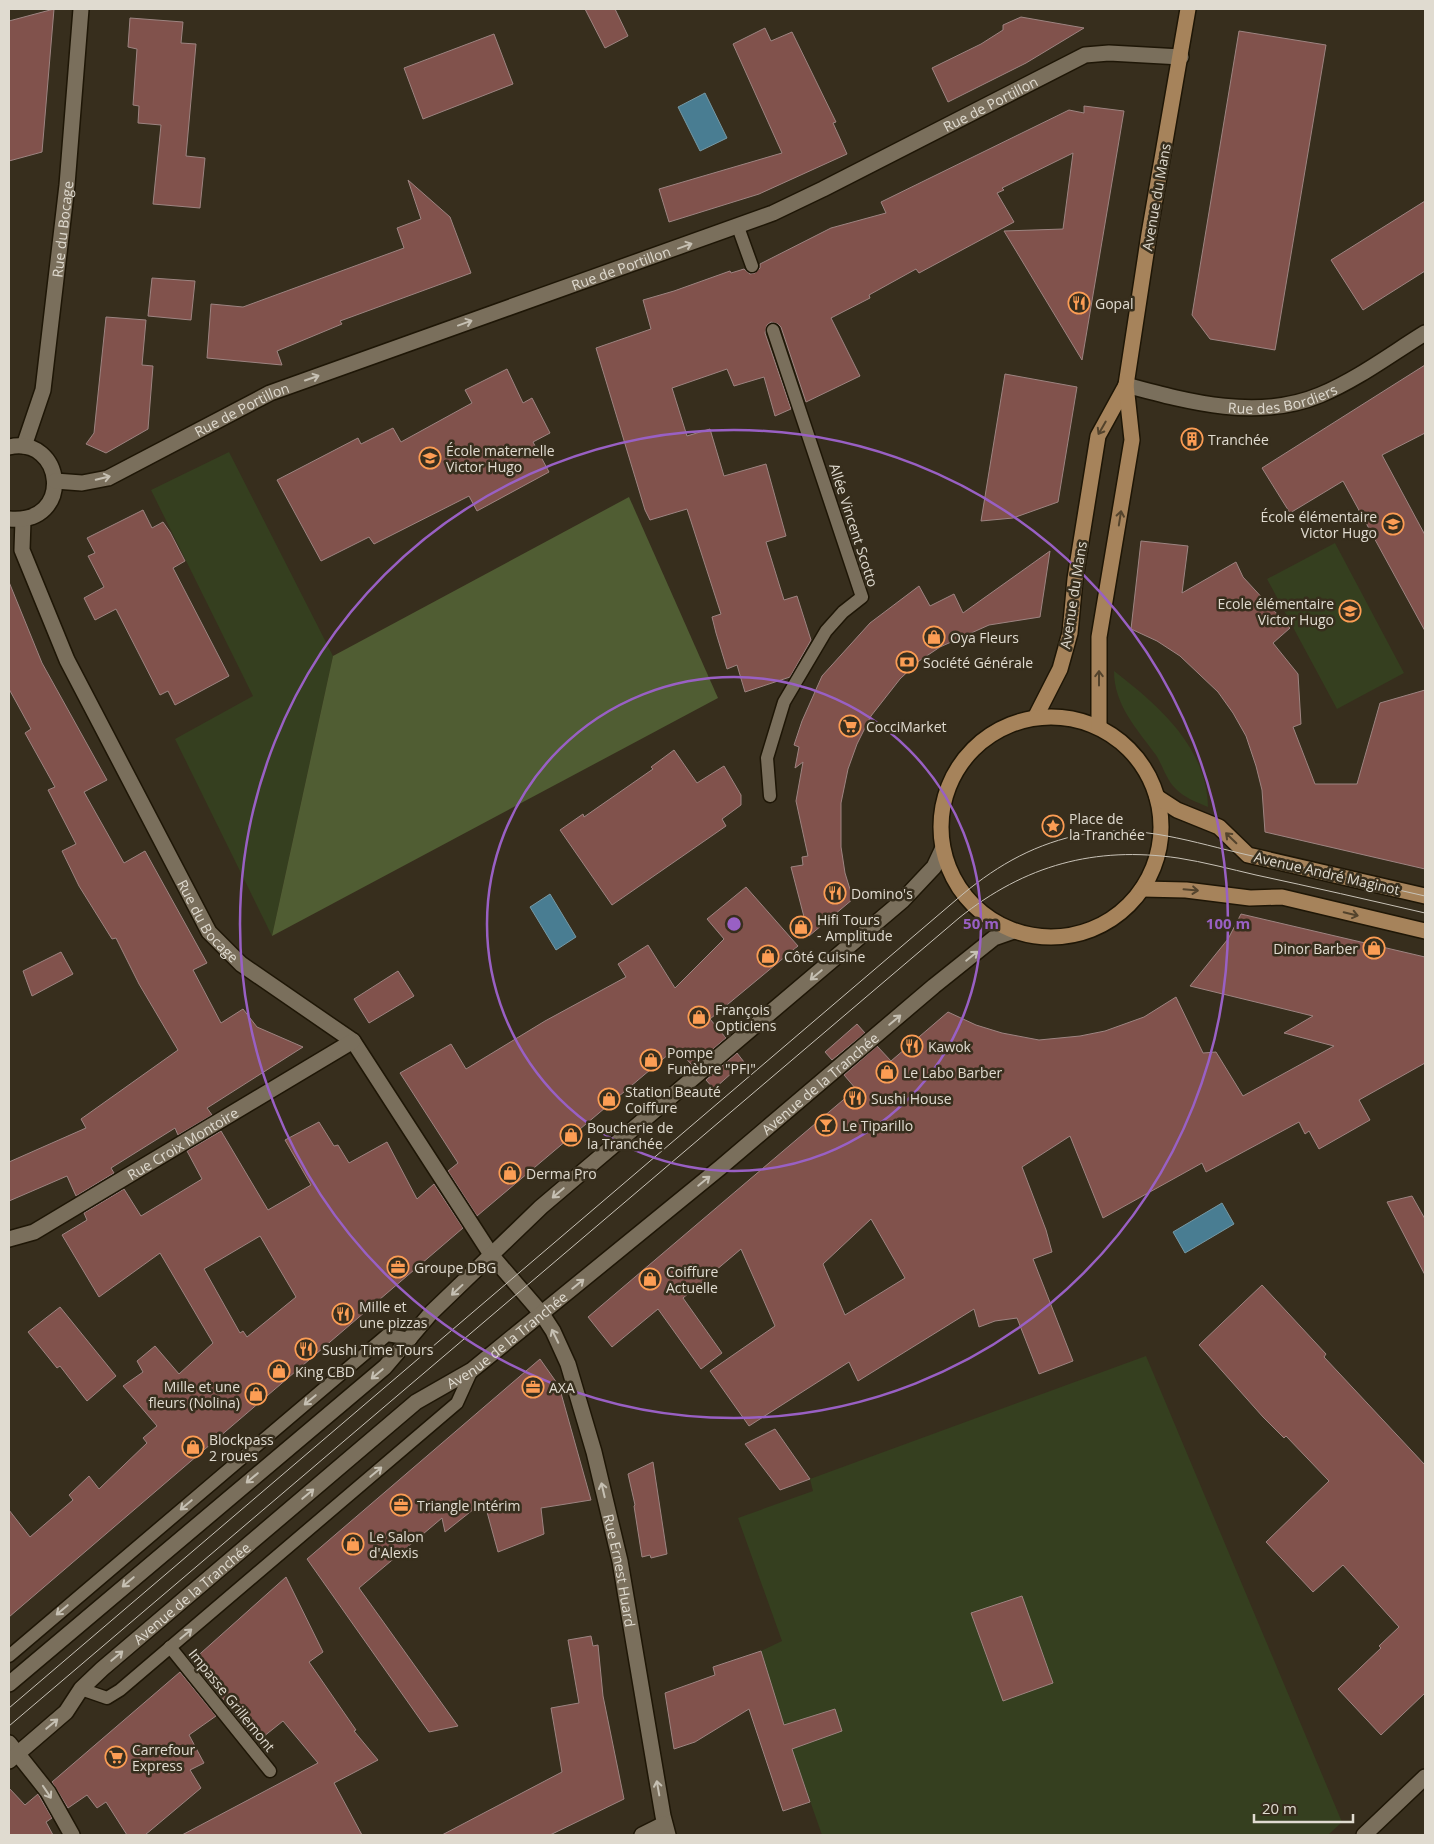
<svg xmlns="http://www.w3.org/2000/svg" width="1434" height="1844" viewBox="0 0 1434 1844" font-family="'Open Sans',sans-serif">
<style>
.green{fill:#353f1f}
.forest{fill:#505d33}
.water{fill:#497d92;stroke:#7699a5}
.building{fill:#81524c;stroke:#9d8481;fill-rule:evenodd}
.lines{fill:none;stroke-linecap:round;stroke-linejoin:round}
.lane-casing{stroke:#1e1606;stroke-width:15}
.street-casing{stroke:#1e1606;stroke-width:18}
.secondary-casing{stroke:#1e1606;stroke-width:18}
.primary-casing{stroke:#1e1606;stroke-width:18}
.lane{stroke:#7a6f5c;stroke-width:12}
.street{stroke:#7a6f5c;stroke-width:15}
.secondary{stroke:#7a6f5c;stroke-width:15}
.primary{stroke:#a6835b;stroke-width:15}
.tram{stroke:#c8c2b7;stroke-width:1}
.oneway{stroke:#c6c0b3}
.oneway2{stroke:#53432c}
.ring{fill:none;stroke:#9960c4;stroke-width:2.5}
.labels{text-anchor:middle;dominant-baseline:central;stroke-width:5;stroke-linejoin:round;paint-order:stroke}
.street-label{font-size:14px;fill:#e0dbd0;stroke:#372e1d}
.poi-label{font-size:14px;fill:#e0dbd0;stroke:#372e1d;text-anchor:start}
.centre{fill:#9960c4;stroke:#372e1d;stroke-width:2.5}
.ring-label{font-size:15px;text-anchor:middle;font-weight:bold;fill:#9960c4;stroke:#372e1d;stroke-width:5;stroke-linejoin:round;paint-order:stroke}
</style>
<rect width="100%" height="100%" fill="#372e1d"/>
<g class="green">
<path d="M229,452L333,656L272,936L175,739L253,696L151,490Z"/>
<path d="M1335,543L1404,673L1337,709L1267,579Z"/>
<path d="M1114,671C1158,705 1207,747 1208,807C1197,802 1184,798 1175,788C1166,779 1163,766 1156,755C1137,729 1114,705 1114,671Z"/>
<path d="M1146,1356L1342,1822L1328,1835H822L769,1684L770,1679L761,1651L782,1641L738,1518L813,1491L810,1479Z"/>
</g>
<path class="forest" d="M629,497L718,698L272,936L333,656Z"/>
<g class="water">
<path d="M705,93L727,138L700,151L678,107Z"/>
<path d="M550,894L576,937L556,950L530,907Z"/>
<path d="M1222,1203L1234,1224L1185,1253L1173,1232Z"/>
</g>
<g class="building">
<path d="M54,9L42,152L9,161V21Z"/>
<path d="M585,9H615L628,36L605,48Z"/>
<path d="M1021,17L1084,28L1026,63L948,102L932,68L981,44L1003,30V25Z"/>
<path d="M130,18L183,22L181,43L196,44L186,156L205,158L200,208L153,204L161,125L138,123L139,106L133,105L137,49L128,47Z"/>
<path d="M765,28L771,41L792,32L836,122L833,123L847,154L759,194L669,222L659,189L782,153L733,44Z"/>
<path d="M1239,31L1326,45L1275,350L1210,339L1192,315Z"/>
<path d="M494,34L513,84L423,119L404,68Z"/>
<path d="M1084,106L1124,111L1082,360L1004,231L1063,229L1073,153L1002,188L1004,190L997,193L1014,222L919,273L916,269L869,295L870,298L831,318L860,376L806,402L781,327L778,324L771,322L767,325L765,333L791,409L775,416L764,377L734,386L727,369L672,388L687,436L710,429L724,476L766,464L786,536L766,542L784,600L797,596L811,640L790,677L745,692L737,665L727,669L716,633L712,617L721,614L687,509L650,520L645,510L596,348L651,329L643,300L674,291L730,271L731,273L744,269L750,274L755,273L760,268V264L831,228L886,213L881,202L1069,110L1084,113Z"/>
<path d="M408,180L450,217L471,273L340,321L342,324L277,351L282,365L207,358L211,304L243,307L404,248L397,228L421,219Z"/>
<path d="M1425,201V271L1363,310L1331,260Z"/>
<path d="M152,278L195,281L191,320L148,316Z"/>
<path d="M106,317L146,320L142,365L153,366L148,429L106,453L86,444L94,433Z"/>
<path d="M1425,365V433L1382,455L1425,535V631L1343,481L1290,513L1262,468Z"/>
<path d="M507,369L523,403L532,398L550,433L533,442L549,472L477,511L469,496L374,544L369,537L321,561L277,480L358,438L361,444L393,428L401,442L472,403L465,390Z"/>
<path d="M1005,374L1077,387L1058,502L1013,518L981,521Z"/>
<path d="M143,510L152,528L163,522L170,532L185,561L173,568L229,676L175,705L168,691L160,695L116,609L95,620L84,598L104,587L88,556L95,553L87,538Z"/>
<path d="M1141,541L1188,546L1182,593L1236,562L1243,577L1290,628L1273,643L1298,674L1301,724L1293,727L1315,784H1357L1380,703L1425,690V869L1265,832L1262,790L1256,766L1246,736L1233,713L1218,692L1180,656L1157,641L1131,629Z"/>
<path d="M1050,551L1040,617L989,625L940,647L919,661L900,679L871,716L857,744L848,769L841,803V847L845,873L853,899L809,936L791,867L803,865L802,857L808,856L796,801L803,762L795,768L799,747L794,745L802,721L822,676L870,623L919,586L930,606L954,594L963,613Z"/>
<path d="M9,582L42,663L107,780L84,792L124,863L145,851L207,963L193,970L221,1023L243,1009L257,1027L303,1047L207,1108L212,1115L178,1135L175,1128L111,1168L114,1173L76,1196L67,1176L9,1201V1162L86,1128L81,1119L178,1050L139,984L116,938L112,939L79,886L62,851L76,844L48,790L55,787L25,733L31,729L9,689Z"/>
<path d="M674,750L697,783L724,766L741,795V805L722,819L726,826L612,905L560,830L583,814L584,817L653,769L651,767Z"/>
<path d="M746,887L798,946L710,1019L726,1038L693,1066L676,1048L477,1216L448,1171L458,1163L400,1073L451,1044L466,1069L545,1021L626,977L618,964L648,945L675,988L724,939L707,919Z"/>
<path d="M1241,914L1425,957V1063L1359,1100L1370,1120L1319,1149L1309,1131L1305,1134L1299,1122L1206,1172L1202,1163L1103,1218L1070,1136L1022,1167L1046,1230L1052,1252L1033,1259L1073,1361L1039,1374L1017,1318L995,1321L979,1327L974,1309L858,1381L849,1362L749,1426L710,1371L775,1326L741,1249L683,1298L722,1353L701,1369L658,1309L612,1347L588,1317L856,1089L844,1075L877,1046L891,1061L948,1012L976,1025L1002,1033L1039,1040L1080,1036L1105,1031L1144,1017L1176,997L1203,1053L1216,1052L1243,1096L1334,1046L1284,1033L1313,1016L1190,986L1228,939ZM871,1219L905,1278L845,1315L823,1264Z"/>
<path d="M61,952L73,974L32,996L23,971Z"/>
<path d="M398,971L414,996L369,1023L354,999Z"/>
<path d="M857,1024L865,1033L832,1060L825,1052Z"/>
<path d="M737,1053L744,1062L714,1089L706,1080Z"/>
<path d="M319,1122L334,1146L338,1145L349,1163L387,1142L417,1199L434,1184L463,1228L9,1617V1510L30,1537L73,1500L69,1495L89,1476L99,1489L147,1443L143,1438L157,1426L123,1386L143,1372L137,1361L155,1346L179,1374L213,1343L160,1253L99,1297L62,1235L87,1220L84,1213L124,1189L141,1216L202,1179L187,1151L221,1131L268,1210L311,1185L285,1140ZM260,1236L296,1297L247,1337L243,1331L240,1333L204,1269Z"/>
<path d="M1412,1196L1425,1219V1275L1387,1202Z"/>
<path d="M1262,1285L1326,1354L1324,1357L1425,1465V1693L1381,1735L1338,1689L1381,1648L1379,1646L1399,1627L1343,1565L1313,1592L1266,1542L1329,1481L1286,1436L1284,1438L1263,1417L1199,1345Z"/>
<path d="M60,1307L116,1376L87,1401L60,1366L57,1368L28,1332Z"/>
<path d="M540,1359L559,1386L591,1500L541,1508L544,1534L498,1552L484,1501L445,1532L442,1518L359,1588L458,1726L429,1732L307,1559Z"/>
<path d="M775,1429L810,1479L780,1490L745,1444Z"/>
<path d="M653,1462L667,1554L651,1558L650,1555L642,1557L634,1506L635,1505L628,1474Z"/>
<path d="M286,1577L323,1652L309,1662L356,1730L354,1731L378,1760L334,1783L362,1835H182L318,1763L283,1721L258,1741L192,1661Z"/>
<path d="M1022,1596L1053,1683L1003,1701L971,1613Z"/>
<path d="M591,1636L593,1646L598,1645L603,1696L624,1799L550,1835H442L562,1772L551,1708L579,1703L568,1640Z"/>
<path d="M761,1651L784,1725L835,1709L842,1731L792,1749L810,1802L783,1811L749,1709L695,1742L674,1749L665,1693L715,1675L713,1667Z"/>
<path d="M180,1672L216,1716L189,1735L204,1763L190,1770L201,1788L145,1835H127L106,1802L97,1808L87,1795L68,1808L52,1782Z"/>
<path d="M9,1788L25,1805L38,1794L52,1818L46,1822L53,1835H9Z"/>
</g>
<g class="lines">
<g class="lane-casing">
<g id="lane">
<path d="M738,227L752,266"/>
<path d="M770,796L767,758L784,702L826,631L843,612L862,597L773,330"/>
<path d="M170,1647L270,1771"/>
<path d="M9,1656L387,1335L411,1339"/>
<path d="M81,1689L107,1698L120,1690L457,1403L472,1370"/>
</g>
</g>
<g class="street-casing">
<g id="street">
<path id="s1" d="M23,520L22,550L67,660L209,932L241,964L353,1041L492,1256L542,1314L553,1331L568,1364L594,1452L620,1561L663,1816L668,1835"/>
<path id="s2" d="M9,1239L34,1232L353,1041"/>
<path d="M9,1743L48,1792L72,1835"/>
<path d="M642,1835L664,1824"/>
<path d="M1364,1835L1425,1777"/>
</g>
</g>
<g class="secondary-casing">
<g id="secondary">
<path id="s3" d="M1126,385C1189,402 1258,421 1320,395C1358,379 1391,354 1425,333"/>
<path id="s4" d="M24,446L43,390L67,185L81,9"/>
<path d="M9,447C64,435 75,525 9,519"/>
<path id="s5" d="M55,481L82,483L108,478L270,393L773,213L823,189L1085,55L1109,53L1181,57"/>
<path d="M9,1684L385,1367L431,1313L541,1207L902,901L934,867L942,850"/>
<path id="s6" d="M9,1761L66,1712L81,1689L102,1669L416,1402L472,1370L721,1167L934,986L994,938L1014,931"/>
</g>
</g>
<g class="primary-casing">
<g id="primary">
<path d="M1036,716L1060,669L1070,633L1075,579L1098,436L1126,385"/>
<circle cx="1051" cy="827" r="110"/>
<path d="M1099,727V637L1132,440L1126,385L1149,234L1188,9"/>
<path d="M1157,797L1177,810L1219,827L1248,855L1425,896"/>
<path d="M1142,889L1186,890L1250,898L1282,897L1425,931"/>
</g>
</g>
<use href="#lane" class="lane"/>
<use href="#street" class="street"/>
<use href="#secondary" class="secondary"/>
<use href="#primary" class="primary"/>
<g class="tram">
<path d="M9,1708L963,894C999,864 1037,843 1084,834C1138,823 1195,843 1248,855C1307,868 1366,883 1425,896"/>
<path d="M9,1726L959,918C1025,865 1095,846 1178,858C1204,862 1230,869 1256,875C1312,887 1369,900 1425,913"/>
</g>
</g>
<defs><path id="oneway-shaft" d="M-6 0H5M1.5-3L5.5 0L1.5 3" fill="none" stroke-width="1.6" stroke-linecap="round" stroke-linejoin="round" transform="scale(1.25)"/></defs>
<g class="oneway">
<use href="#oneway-shaft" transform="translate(685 246) rotate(-20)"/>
<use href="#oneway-shaft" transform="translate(465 323) rotate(-20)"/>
<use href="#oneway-shaft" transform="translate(312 378) rotate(-19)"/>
<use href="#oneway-shaft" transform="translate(103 478) rotate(-14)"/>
<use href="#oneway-shaft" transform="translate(972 956) rotate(-39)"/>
<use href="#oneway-shaft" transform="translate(816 975) rotate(140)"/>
<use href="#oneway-shaft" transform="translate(895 1020) rotate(-40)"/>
<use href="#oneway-shaft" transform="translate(704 1181) rotate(-39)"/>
<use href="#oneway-shaft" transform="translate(558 1193) rotate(140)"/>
<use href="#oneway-shaft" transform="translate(578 1284) rotate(-39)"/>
<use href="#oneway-shaft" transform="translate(457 1290) rotate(137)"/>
<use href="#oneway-shaft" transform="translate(555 1336) rotate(-116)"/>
<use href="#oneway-shaft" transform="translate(377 1374) rotate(140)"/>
<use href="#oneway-shaft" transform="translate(310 1400) rotate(140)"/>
<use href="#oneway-shaft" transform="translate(376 1472) rotate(-40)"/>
<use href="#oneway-shaft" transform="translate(252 1478) rotate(140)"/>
<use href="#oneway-shaft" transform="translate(603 1490) rotate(-103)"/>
<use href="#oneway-shaft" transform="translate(308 1494) rotate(-40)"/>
<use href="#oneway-shaft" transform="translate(186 1505) rotate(140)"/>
<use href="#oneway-shaft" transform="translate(128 1582) rotate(140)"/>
<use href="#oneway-shaft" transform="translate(62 1610) rotate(140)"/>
<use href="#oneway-shaft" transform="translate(186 1634) rotate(-40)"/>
<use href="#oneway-shaft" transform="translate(117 1656) rotate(-40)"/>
<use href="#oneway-shaft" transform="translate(52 1724) rotate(-40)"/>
<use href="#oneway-shaft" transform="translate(658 1788) rotate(-100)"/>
<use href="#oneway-shaft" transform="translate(47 1792) rotate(56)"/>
</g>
<g class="oneway2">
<use href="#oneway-shaft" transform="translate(1102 428) rotate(120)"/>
<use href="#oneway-shaft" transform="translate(1120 518) rotate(-81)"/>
<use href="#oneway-shaft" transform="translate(1099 678) rotate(-90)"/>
<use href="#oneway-shaft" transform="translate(1231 838) rotate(-136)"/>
<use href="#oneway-shaft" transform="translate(1191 890) rotate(5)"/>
<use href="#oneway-shaft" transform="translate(1351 914) rotate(13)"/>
</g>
<g class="ring">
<circle cx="734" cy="924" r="247"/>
<circle cx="734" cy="924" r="494"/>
</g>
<defs>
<g id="restaurant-ring" transform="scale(1.125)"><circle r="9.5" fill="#372e1d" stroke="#fc9d54" stroke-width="1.5"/><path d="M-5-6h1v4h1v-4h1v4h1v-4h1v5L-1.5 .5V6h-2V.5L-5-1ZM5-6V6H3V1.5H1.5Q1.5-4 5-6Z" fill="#fc9d54"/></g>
<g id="building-ring" transform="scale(1.125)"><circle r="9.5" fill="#372e1d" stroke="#fc9d54" stroke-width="1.5"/><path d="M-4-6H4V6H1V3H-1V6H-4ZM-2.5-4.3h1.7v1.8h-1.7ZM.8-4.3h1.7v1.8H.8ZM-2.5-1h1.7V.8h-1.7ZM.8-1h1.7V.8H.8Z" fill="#fc9d54"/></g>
<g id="school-ring" transform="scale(1.125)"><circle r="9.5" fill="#372e1d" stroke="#fc9d54" stroke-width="1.5"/><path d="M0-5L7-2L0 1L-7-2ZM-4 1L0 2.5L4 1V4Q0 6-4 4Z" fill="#fc9d54"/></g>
<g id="shop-ring" transform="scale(1.125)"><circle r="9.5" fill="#372e1d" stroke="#fc9d54" stroke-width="1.5"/><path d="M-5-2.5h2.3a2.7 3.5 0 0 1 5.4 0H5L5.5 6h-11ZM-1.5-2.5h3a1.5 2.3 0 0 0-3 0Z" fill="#fc9d54"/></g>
<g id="bank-ring" transform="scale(1.125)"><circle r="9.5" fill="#372e1d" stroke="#fc9d54" stroke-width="1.5"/><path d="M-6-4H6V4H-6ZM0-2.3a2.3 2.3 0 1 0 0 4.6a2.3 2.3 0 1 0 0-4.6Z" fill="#fc9d54"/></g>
<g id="supermarket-ring" transform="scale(1.125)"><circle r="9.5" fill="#372e1d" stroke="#fc9d54" stroke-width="1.5"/><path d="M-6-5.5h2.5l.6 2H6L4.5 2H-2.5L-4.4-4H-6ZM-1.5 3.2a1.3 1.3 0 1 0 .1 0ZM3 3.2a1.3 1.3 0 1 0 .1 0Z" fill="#fc9d54"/></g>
<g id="sight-ring" transform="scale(1.125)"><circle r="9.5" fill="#372e1d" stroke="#fc9d54" stroke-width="1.5"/><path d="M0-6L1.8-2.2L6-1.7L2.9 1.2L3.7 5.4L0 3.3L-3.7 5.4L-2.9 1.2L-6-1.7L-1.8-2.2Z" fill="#fc9d54"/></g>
<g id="bar-ring" transform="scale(1.125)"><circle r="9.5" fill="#372e1d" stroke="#fc9d54" stroke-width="1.5"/><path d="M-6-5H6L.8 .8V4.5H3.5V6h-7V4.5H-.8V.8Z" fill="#fc9d54"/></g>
<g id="office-ring" transform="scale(1.125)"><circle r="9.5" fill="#372e1d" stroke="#fc9d54" stroke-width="1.5"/><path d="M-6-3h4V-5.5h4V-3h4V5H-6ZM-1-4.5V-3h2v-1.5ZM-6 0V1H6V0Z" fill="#fc9d54"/></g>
</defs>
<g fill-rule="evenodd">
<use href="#restaurant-ring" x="1079" y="303"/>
<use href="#building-ring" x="1192" y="439"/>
<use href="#school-ring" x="430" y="458"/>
<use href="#school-ring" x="1393" y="524"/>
<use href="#school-ring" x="1350" y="611"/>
<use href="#shop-ring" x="934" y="637"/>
<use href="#bank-ring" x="907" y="662"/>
<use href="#supermarket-ring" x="850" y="726"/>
<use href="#sight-ring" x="1053" y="826"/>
<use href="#restaurant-ring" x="835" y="893"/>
<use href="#shop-ring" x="801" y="927"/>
<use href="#shop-ring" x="1374" y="948"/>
<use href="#shop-ring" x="768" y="956"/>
<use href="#shop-ring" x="699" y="1017"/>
<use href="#restaurant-ring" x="912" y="1046"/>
<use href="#shop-ring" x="651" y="1060"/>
<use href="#shop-ring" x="887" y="1072"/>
<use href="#restaurant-ring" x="855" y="1098"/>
<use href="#shop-ring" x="609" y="1099"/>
<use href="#bar-ring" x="826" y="1125"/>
<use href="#shop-ring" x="571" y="1135"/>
<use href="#shop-ring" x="510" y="1173"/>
<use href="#office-ring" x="398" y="1267"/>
<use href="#shop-ring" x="650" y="1279"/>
<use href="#restaurant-ring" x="343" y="1314"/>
<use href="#restaurant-ring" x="306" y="1349"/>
<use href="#shop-ring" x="279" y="1371"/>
<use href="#office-ring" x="533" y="1387"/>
<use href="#shop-ring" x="256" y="1394"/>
<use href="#shop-ring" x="193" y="1447"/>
<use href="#office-ring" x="401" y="1505"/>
<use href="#shop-ring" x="353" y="1544"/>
<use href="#supermarket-ring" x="116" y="1757"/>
</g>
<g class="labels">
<g class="street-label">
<text stroke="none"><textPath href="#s5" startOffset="1014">Rue de Portillon</textPath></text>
<text transform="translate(1156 197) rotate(-80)">Avenue du Mans</text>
<text stroke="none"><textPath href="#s4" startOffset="221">Rue du Bocage</textPath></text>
<text stroke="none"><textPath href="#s5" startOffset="609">Rue de Portillon</textPath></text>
<text stroke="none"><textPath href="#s3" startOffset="160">Rue des Bordiers</textPath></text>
<text stroke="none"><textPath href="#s5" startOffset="204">Rue de Portillon</textPath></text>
<text transform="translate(854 525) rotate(72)">Allée Vincent Scotto</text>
<text transform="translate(1073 595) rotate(-81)">Avenue du Mans</text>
<text transform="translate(1327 873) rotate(13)">Avenue André Maginot</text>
<text stroke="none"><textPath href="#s1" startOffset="446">Rue du Bocage</textPath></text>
<text stroke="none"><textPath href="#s6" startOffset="1059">Avenue de la Tranchée</textPath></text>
<text stroke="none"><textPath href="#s2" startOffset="199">Rue Croix Montoire</textPath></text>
<text stroke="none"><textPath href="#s6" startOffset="654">Avenue de la Tranchée</textPath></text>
<text stroke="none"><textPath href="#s1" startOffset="1239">Rue Ernest Huard</textPath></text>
<text stroke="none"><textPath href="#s6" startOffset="249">Avenue de la Tranchée</textPath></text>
<text transform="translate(232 1700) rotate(51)">Impasse Grillemont</text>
</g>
<g class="poi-label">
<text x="1095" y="303">Gopal</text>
<text x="1208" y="439">Tranchée</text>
<text x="446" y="450">École maternelle<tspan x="446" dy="16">Victor Hugo</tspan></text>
<text x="1377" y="516" text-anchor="end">École élémentaire<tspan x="1377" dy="16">Victor Hugo</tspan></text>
<text x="1334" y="603" text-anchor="end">Ecole élémentaire<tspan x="1334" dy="16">Victor Hugo</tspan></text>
<text x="950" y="637">Oya Fleurs</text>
<text x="923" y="662">Société Générale</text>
<text x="866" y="726">CocciMarket</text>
<text x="1069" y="818">Place de<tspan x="1069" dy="16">la Tranchée</tspan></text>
<text x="851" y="893">Domino's</text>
<text x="817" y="919">Hifi Tours<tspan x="817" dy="16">- Amplitude</tspan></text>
<text x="1358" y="948" text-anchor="end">Dinor Barber</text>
<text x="784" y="956">Côté Cuisine</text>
<text x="715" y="1009">François<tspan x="715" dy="16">Opticiens</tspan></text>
<text x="928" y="1046">Kawok</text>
<text x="667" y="1052">Pompe<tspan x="667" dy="16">Funèbre "PFI"</tspan></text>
<text x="903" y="1072">Le Labo Barber</text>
<text x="625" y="1091">Station Beauté<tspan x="625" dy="16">Coiffure</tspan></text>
<text x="871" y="1098">Sushi House</text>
<text x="842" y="1125">Le Tiparillo</text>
<text x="587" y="1127">Boucherie de<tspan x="587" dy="16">la Tranchée</tspan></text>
<text x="526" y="1173">Derma Pro</text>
<text x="414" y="1267">Groupe DBG</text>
<text x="666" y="1271">Coiffure<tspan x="666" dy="16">Actuelle</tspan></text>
<text x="359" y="1306">Mille et<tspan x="359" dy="16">une pizzas</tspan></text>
<text x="322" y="1349">Sushi Time Tours</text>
<text x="295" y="1371">King CBD</text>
<text x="240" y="1386" text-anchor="end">Mille et une<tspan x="240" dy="16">fleurs (Nolina)</tspan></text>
<text x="549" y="1387">AXA</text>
<text x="209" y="1439">Blockpass<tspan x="209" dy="16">2 roues</tspan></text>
<text x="417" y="1505">Triangle Intérim</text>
<text x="369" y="1536">Le Salon<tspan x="369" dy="16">d'Alexis</tspan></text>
<text x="132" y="1749">Carrefour<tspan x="132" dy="16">Express</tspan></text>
</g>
</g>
<circle cx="734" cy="924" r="8" class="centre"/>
<g class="ring-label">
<text x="981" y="929">50 m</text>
<text x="1228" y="929">100 m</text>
</g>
<rect width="1434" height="1844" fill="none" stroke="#e0dbd0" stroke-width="20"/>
<path d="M1254 1814v8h99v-8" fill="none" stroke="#e0dbd0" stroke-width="2.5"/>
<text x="1262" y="1814" font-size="15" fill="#e0dbd0" stroke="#372e1d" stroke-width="4" paint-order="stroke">20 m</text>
</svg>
